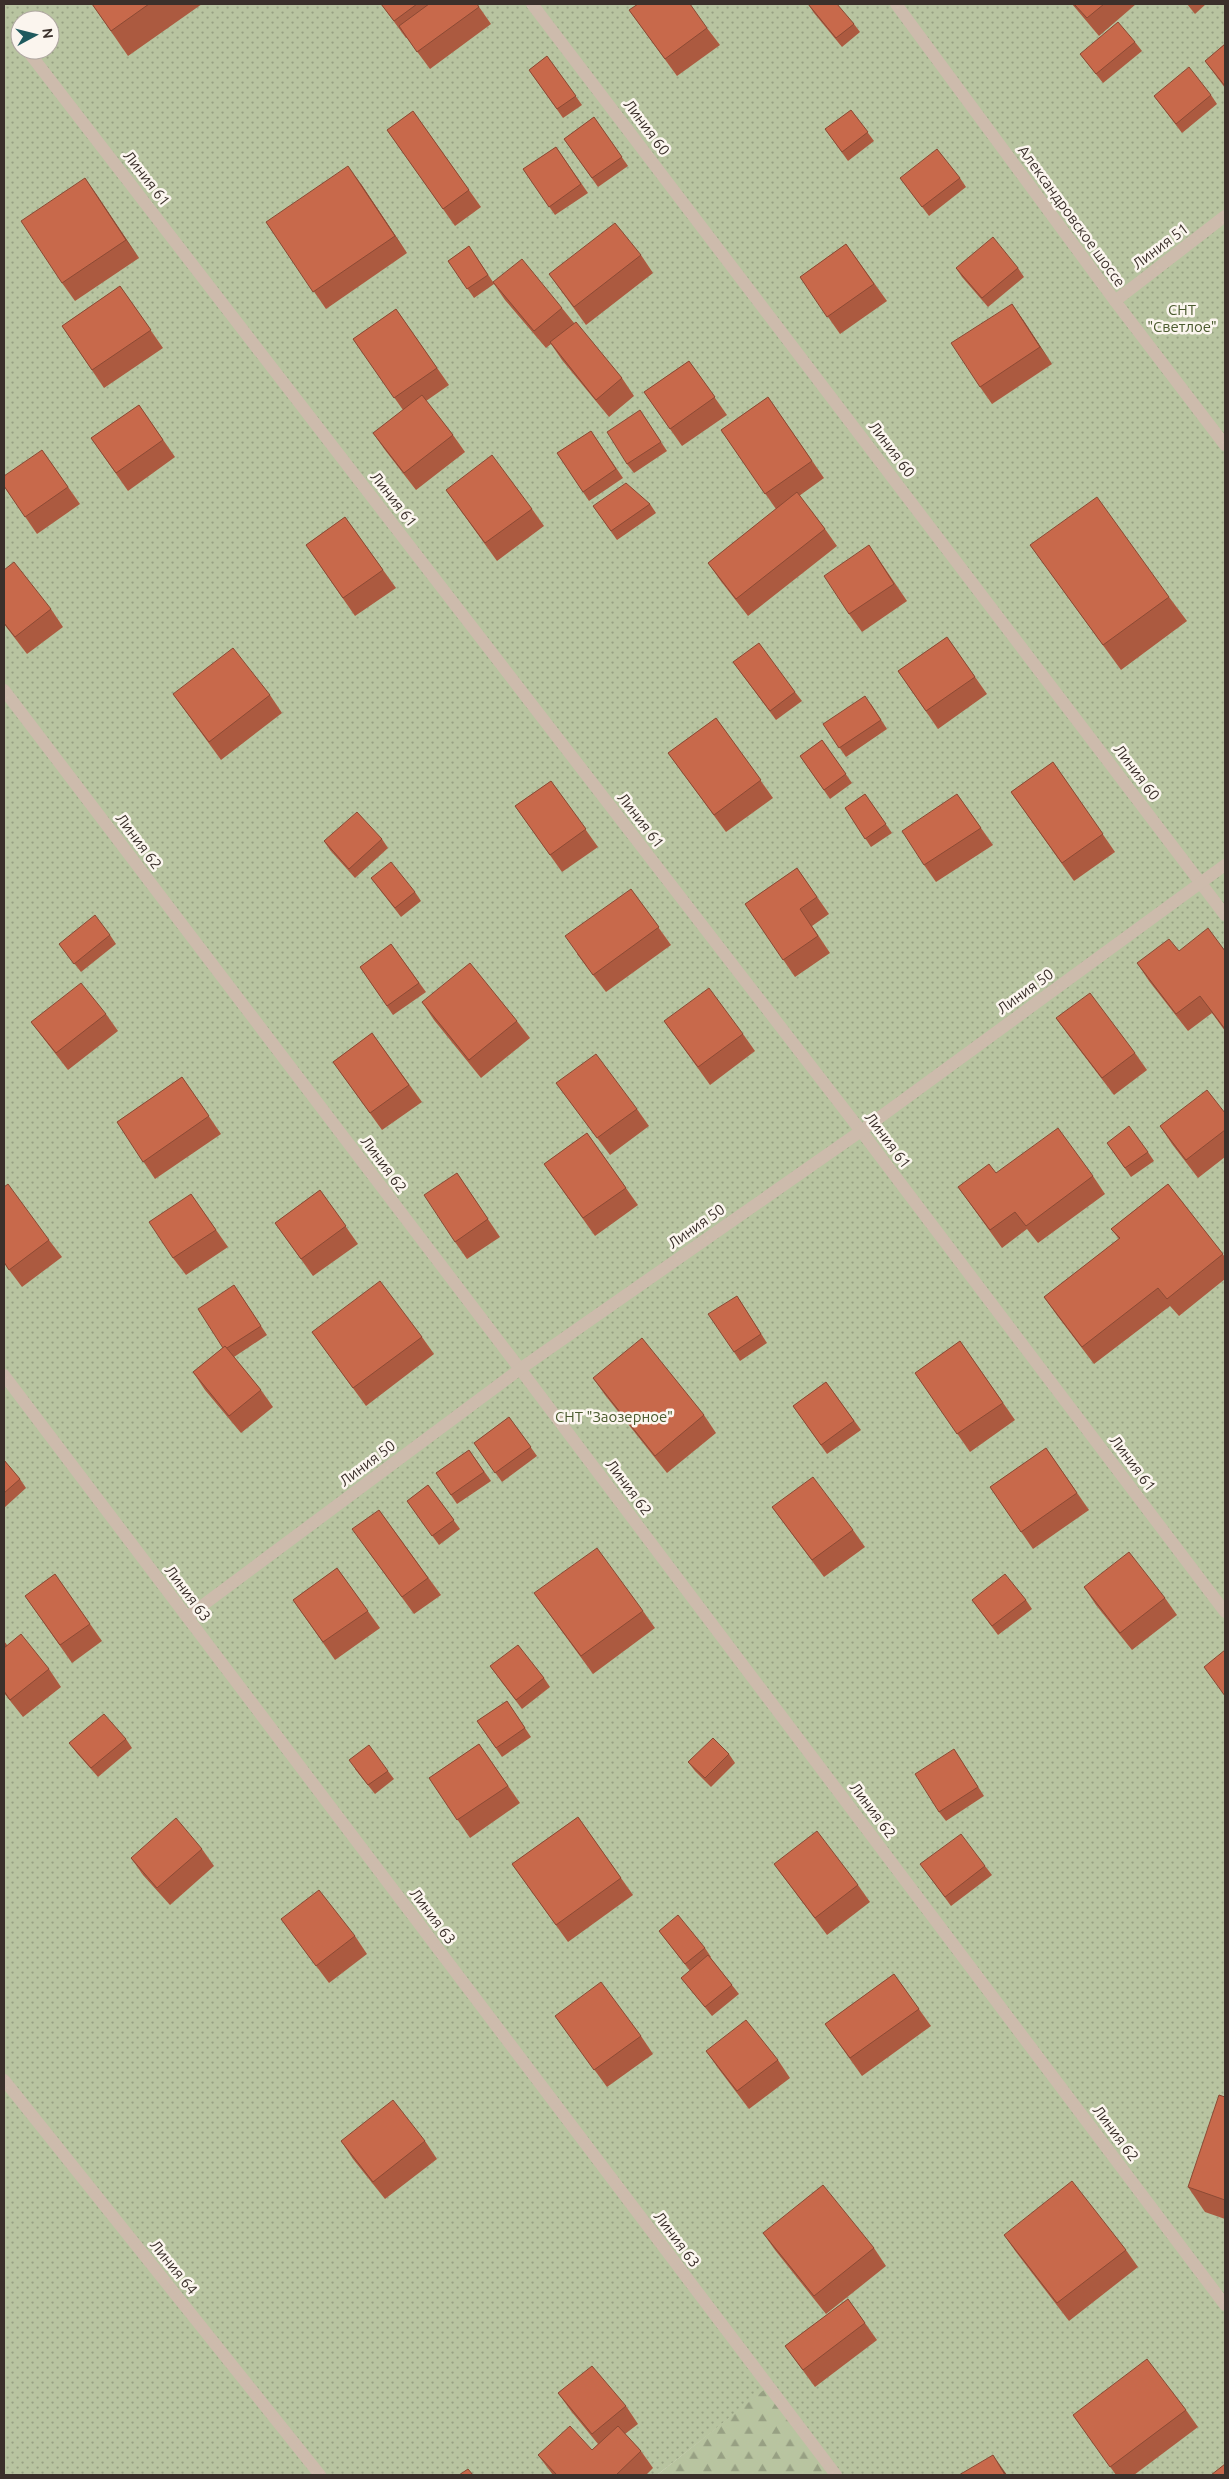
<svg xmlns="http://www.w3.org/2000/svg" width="1229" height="2479" viewBox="0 0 1229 2479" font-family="Ubuntu,sans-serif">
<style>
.grass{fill:url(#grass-dots);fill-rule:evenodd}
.forest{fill:url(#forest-firs)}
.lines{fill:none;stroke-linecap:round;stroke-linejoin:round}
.minor{stroke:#cdbbac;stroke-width:12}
.tertiary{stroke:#cdbbac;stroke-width:12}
.wall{fill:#ac5a40}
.shaded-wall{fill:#8c4a34}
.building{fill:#c8694b;stroke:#8c4a34}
.labels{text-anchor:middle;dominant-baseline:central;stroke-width:5;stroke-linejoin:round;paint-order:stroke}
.street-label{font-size:15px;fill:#3b302b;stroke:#fbf5ee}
.park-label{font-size:15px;fill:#4a5a2e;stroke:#fbf5ee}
</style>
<defs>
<pattern id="grass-dots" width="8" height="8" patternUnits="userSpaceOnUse" patternTransform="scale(1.25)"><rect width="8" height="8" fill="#b8c4a0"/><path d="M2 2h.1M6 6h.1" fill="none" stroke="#97a083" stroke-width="1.8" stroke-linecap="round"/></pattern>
<pattern id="forest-firs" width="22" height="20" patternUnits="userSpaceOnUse" patternTransform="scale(1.25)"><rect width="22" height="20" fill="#b8c4a0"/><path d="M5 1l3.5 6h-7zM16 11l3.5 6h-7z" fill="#97a083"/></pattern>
</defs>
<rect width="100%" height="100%" fill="#f4ebe1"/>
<path class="grass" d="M4,4H1225V2475H836L769,2387L657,2475H4ZM20,20H50V50H20Z"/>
<path class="forest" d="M769,2386L836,2475H657Z"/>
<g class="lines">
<g class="minor">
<path d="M532,4L1225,915"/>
<path d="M17,36L20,41"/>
<path d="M27,50L861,1131L1225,1612"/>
<path d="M1115,301L1225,216"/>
<path d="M4,690L520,1369L1225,2305"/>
<path d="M4,1375L836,2475"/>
<path d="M187,1617L520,1369L861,1131L1225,865"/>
<path d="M4,2080L320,2475"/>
</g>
<path class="tertiary" d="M896,4L1115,301L1225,445"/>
</g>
<g class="wall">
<path d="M92,4H202L128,56Z"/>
<path d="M381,4H477L491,24L430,69L407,38H406Z"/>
<path d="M808,4L854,24L860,32L842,47L814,13Z"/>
<path d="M1072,4H1136L1099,36Z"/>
<path d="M1187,4H1206L1195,14Z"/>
<path d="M629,10L707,28L720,45L677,76Z"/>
<path d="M1135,42L1142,51L1103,83L1080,54Z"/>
<path d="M1225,44V88L1205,61Z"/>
<path d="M547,56L582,105L563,118L529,70Z"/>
<path d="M1211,95L1217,104L1182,133L1154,96Z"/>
<path d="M851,110L874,141L848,161L825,129Z"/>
<path d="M413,111L481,207L455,226L387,130Z"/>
<path d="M594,117L628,166L598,187L564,139Z"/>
<path d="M556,147L588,193L555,215L523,169Z"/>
<path d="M85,178L139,258L75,301L62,283Z"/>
<path d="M900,178H960L966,187L929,216Z"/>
<path d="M361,184L407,253L326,309L266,222Z"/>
<path d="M846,244L887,301L840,334L800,277Z"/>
<path d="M469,246L493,282L562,308L574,323L622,378L634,396L609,417L562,360L551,344L546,348L505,300L494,284L474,298L448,261Z"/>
<path d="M641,255L653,273L586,325L549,274Z"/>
<path d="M956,268H1018L1024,277L988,307L962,277Z"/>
<path d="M120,286L163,348L104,388L62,326Z"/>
<path d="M1012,304L1052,364L992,404L980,387Z"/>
<path d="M396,309L449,385L426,401L453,435L465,452L416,490L385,450L373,433L403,410L353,339Z"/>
<path d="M689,361L727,415L682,446L644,392Z"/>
<path d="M768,397L824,478L799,496L825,529L837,546L748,616L720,580L708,563L776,509L721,430Z"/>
<path d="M139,405L175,457L128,491L91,438Z"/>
<path d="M640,410L667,451L634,473L627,464Z"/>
<path d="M591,431L623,478L589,501L557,453Z"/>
<path d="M42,450L80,504L37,534L4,486Z"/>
<path d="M446,490L532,509L544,526L497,561Z"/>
<path d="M650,504L656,513L617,540L593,506Z"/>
<path d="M345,517L396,588L355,616L306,545Z"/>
<path d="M869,545L907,601L862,632L849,614Z"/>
<path d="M1030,545L1169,597L1187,621L1121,670Z"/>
<path d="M4,570L51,609L63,627L27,654L4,624Z"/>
<path d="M947,637L987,694L938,729L898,671Z"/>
<path d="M733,662L795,692L802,701L776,720Z"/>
<path d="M173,694L270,695L282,713L221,760Z"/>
<path d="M871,704L887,729L846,757L823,724Z"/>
<path d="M716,718L773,798L726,832L668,753Z"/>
<path d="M822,740L852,783L830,799L800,756Z"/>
<path d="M1053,762L1115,852L1074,881L1011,792Z"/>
<path d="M551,781L598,847L562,872L515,806Z"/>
<path d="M865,794L892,833L871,847L845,808Z"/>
<path d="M957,794L993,845L936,882L924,865Z"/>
<path d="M382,839L388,848L355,878L330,850L324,841Z"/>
<path d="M797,868L829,914L812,926L830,953L795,977L745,904Z"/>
<path d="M371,878L415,892L421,901L401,917Z"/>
<path d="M631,889L671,945L606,992L577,954Z"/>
<path d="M110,935L116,944L81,972L59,944Z"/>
<path d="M391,944L426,992L393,1015L360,967Z"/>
<path d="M1179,951H1225V1031L1212,1013L1188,1031L1149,981L1137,963Z"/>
<path d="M422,1002L517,1021L530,1038L481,1078L434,1020Z"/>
<path d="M106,1014L118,1031L68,1070L44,1039L31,1022Z"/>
<path d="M1056,1018L1135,1053L1147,1070L1114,1095L1069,1036Z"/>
<path d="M664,1021L743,1034L755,1051L710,1085Z"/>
<path d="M372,1033L422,1102L382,1130L333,1062Z"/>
<path d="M182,1077L221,1134L155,1179L117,1122Z"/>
<path d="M556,1083L637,1109L649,1126L610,1155Z"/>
<path d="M1225,1113V1157L1198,1178L1172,1144L1160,1126Z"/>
<path d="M587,1133L638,1205L595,1236L544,1164Z"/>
<path d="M1107,1143L1148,1152L1154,1161L1131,1177Z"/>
<path d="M457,1173L500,1237L467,1259L455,1242Z"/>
<path d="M996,1173L1093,1176L1105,1194L1038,1243L1027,1229L1002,1248L958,1187Z"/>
<path d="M1168,1184L1225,1257V1279L1179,1316L1170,1306L1094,1364L1056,1314L1044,1297L1119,1239L1111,1229Z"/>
<path d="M4,1187L49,1240L62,1257L22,1287L4,1263Z"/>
<path d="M320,1190L358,1244L313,1276L275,1223Z"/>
<path d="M191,1194L228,1247L186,1275L173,1258Z"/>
<path d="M234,1285L267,1335L234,1357L261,1390L273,1407L241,1433L205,1390L193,1372L223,1348Z"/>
<path d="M737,1296L767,1343L740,1361L734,1352Z"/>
<path d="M312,1332L422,1337L434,1354L366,1406Z"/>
<path d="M960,1341L1015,1420L970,1452L915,1373Z"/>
<path d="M593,1378L704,1415L716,1433L667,1473L605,1395Z"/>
<path d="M826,1382L861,1430L827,1454L793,1406Z"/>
<path d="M509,1417L537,1456L502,1482L474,1443Z"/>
<path d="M1046,1448L1089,1510L1033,1549L990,1487Z"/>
<path d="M469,1450L491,1481L457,1504L436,1473Z"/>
<path d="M4,1460L20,1479L26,1488L4,1508Z"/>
<path d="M428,1485L460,1529L439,1545L407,1501Z"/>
<path d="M772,1507L853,1530L865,1547L824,1577Z"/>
<path d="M379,1510L441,1595L414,1614L365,1547Z"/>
<path d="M337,1568L380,1628L335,1660L293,1600Z"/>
<path d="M55,1574L102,1641L72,1663L25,1596Z"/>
<path d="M1084,1587L1165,1598L1177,1615L1132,1650L1096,1605Z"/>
<path d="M534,1593L643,1611L655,1628L593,1674Z"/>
<path d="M972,1600H1026L1032,1609L998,1635Z"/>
<path d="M4,1641L7,1645L49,1669L61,1687L23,1717L4,1693Z"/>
<path d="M490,1666L544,1678L550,1687L522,1709Z"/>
<path d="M507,1701L531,1737L502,1757L477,1721Z"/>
<path d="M126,1739L132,1748L98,1777L76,1752L69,1743Z"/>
<path d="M479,1744L520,1803L470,1838L429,1778Z"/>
<path d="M954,1749L984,1796L946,1821L939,1812Z"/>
<path d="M729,1754L735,1763L711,1787L695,1771L688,1762Z"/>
<path d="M355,1769L388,1771L394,1779L375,1794Z"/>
<path d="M578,1817L633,1895L568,1942L512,1864Z"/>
<path d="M202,1849L214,1866L170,1905L143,1875L131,1858Z"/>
<path d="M774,1864L858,1885L870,1902L827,1935Z"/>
<path d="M985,1866L992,1875L951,1906L927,1873Z"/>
<path d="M281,1919L355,1936L367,1954L329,1983Z"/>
<path d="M659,1931L705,1948L711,1957H710L739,1994L712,2016L681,1978L690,1971Z"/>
<path d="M894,1974L931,2026L862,2076L825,2024Z"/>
<path d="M555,2016L641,2036L653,2054L607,2087Z"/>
<path d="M706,2051L778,2060L790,2078L749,2109L718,2068Z"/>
<path d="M1225,2097V2219L1205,2212L1188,2187Z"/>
<path d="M341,2141H425L437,2159L385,2199L353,2159Z"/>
<path d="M763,2233L874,2248L886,2266L826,2314L775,2250Z"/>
<path d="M1004,2235L1126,2250L1138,2267L1069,2321L1016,2252Z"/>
<path d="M848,2299L877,2340L815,2387L785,2346Z"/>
<path d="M558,2393L626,2406L638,2424L625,2434L641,2451L653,2468L646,2475H553L538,2455L592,2450L598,2444L571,2411Z"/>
<path d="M1186,2410L1198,2427L1134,2475H1116L1073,2415Z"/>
</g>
<g class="shaded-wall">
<path d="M348,166L361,184L407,253L395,236Z"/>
<path d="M85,178L97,195L139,258L126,240Z"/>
<path d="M1012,304L1024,321L1052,364L1040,347Z"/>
<path d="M993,2455L1007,2475H1005Z"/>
</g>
<g class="building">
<path d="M92,4H149L111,31Z"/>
<path d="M381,4H417L394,21Z"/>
<path d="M429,4H477L479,7L417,52L399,26Z"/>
<path d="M638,4H690L707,28L665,59L629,10Z"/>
<path d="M808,4H837L854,24L836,38Z"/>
<path d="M1074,4H1104L1087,18Z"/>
<path d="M1118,22L1135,42L1096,74L1080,54Z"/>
<path d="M1225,44V86L1205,61Z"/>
<path d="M547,56L576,96L557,109L529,70Z"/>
<path d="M1189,67L1211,95L1176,124L1154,96Z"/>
<path d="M851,110L868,132L842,152L825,129Z"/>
<path d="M413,111L469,190L443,209L387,130Z"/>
<path d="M594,117L622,157L592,178L564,139Z"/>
<path d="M556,147L581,184L549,207L523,169Z"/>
<path d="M937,149L960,178L922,207L900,178Z"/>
<path d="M348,166L395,236L313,292L266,222Z"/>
<path d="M85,178L126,240L62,283L21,221Z"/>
<path d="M615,223L641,255L574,307L549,274Z"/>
<path d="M993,237L1018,268L982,298L956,268Z"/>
<path d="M846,244L874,284L827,317L800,277Z"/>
<path d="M469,246L488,275L467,289L448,261Z"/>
<path d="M522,259L562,308L534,331L493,282Z"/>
<path d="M120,286L151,330L92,370L62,326Z"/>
<path d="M1012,304L1040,347L980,387L951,343Z"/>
<path d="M396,309L437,368L394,398L353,339Z"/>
<path d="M576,322L622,378L596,400L550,342Z"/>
<path d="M689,361L715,397L670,429L644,392Z"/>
<path d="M422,395L453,435L404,473L373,433Z"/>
<path d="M768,397L812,461L765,494L721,430Z"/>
<path d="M139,405L163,440L116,473L91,438Z"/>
<path d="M640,410L661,442L627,464L607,432Z"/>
<path d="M591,431L616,469L583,492L557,453Z"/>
<path d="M42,450L68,487L25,517L4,486V476Z"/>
<path d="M492,455L532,509L485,543L446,490Z"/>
<path d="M626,483L650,504L611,531L593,506Z"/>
<path d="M797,492L825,529L736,599L708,563Z"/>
<path d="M1097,497L1169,597L1103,645L1030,545Z"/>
<path d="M345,517L383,570L343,598L306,545Z"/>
<path d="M869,545L894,584L849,614L824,576Z"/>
<path d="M14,562L51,609L15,637L4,623V570Z"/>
<path d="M947,637L975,677L926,711L898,671Z"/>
<path d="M759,643L795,692L770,711L733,662Z"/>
<path d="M233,648L270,695L209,742L173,694Z"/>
<path d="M865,696L881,720L839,748L823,724Z"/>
<path d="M716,718L761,780L714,815L668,753Z"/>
<path d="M822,740L846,774L824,790L800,756Z"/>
<path d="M1053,762L1103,834L1062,863L1011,792Z"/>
<path d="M551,781L586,829L550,855L515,806Z"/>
<path d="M865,794L886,824L865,839L845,808Z"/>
<path d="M957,794L981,828L924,865L902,831Z"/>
<path d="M357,812L382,839L349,869L324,841Z"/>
<path d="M391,862L415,892L395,908L371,878Z"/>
<path d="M797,868L817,897L800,909L818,936L783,960L745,904Z"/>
<path d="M631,889L659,927L593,975L565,936Z"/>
<path d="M95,915L110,935L74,964L59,944Z"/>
<path d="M1208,928L1225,951V1029L1200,996L1176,1014L1137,963L1169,939L1179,951Z"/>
<path d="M391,944L419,983L387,1006L360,967Z"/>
<path d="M470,963L517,1021L469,1060L422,1002Z"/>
<path d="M81,983L106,1014L56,1053L31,1022Z"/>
<path d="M709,988L743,1034L698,1067L664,1021Z"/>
<path d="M1090,993L1135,1053L1102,1078L1056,1018Z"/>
<path d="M372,1033L409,1085L370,1113L333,1062Z"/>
<path d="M596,1054L637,1109L597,1138L556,1083Z"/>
<path d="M182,1077L209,1116L143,1162L117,1122Z"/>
<path d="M1207,1090L1225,1113V1130L1186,1160L1160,1126Z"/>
<path d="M1129,1126L1148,1152L1125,1168L1107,1143Z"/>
<path d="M1058,1128L1093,1176L1026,1226L1015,1212L990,1230L958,1187L989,1164L996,1173Z"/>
<path d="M587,1133L626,1188L583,1218L544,1164Z"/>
<path d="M457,1173L488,1219L455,1242L424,1195Z"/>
<path d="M8,1184L49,1240L9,1270L4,1262V1187Z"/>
<path d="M1168,1184L1223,1254L1167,1299L1158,1288L1082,1347L1044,1297L1120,1238L1111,1229Z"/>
<path d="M320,1190L346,1226L301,1259L275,1223Z"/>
<path d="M191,1194L216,1230L173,1258L149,1222Z"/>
<path d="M380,1281L422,1337L353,1388L312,1332Z"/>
<path d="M234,1285L261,1326L227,1348L225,1346L223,1348L198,1309Z"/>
<path d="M737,1296L761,1334L734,1352L708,1314Z"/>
<path d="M642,1338L704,1415L655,1456L593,1378Z"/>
<path d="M960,1341L1003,1403L957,1434L915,1373Z"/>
<path d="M225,1346L261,1390L229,1416L193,1372Z"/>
<path d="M826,1382L854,1421L821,1445L793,1406Z"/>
<path d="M509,1417L531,1447L495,1473L474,1443Z"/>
<path d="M1046,1448L1077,1493L1021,1532L990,1487Z"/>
<path d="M469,1450L484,1472L451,1495L436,1473Z"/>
<path d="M4,1460L20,1479L4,1493Z"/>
<path d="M813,1477L853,1530L812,1560L772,1507Z"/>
<path d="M428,1485L454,1520L432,1536L407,1501Z"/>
<path d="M379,1510L428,1578L402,1597L352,1529Z"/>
<path d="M597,1548L643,1611L581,1656L534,1593Z"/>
<path d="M1129,1552L1165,1598L1120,1633L1084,1587Z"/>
<path d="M337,1568L368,1611L323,1642L293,1600Z"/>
<path d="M55,1574L90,1624L60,1645L25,1596Z"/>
<path d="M1005,1574L1026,1600L992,1626L972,1600Z"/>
<path d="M21,1634L49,1669L10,1700L4,1691V1648Z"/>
<path d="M518,1645L544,1678L516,1700L490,1666Z"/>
<path d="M1225,1650V1696L1204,1667Z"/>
<path d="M507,1701L525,1728L496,1748L477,1721Z"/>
<path d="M104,1714L126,1739L91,1768L69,1743Z"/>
<path d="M713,1738L729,1754L705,1778L688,1762Z"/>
<path d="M479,1744L508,1786L457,1820L429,1778Z"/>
<path d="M369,1745L388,1771L368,1785L349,1760Z"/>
<path d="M954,1749L978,1787L939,1812L915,1774Z"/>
<path d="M578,1817L621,1878L556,1925L512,1864Z"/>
<path d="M176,1818L202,1849L157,1888L131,1858Z"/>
<path d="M817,1831L858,1885L815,1918L774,1864Z"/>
<path d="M961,1834L985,1866L945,1897L920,1864Z"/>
<path d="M319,1890L355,1936L316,1966L281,1919Z"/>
<path d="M678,1915L705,1948L685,1964L659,1931Z"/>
<path d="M708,1955L732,1985L705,2007L681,1978Z"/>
<path d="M894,1974L919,2009L850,2058L825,2024Z"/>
<path d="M601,1982L641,2036L594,2070L555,2016Z"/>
<path d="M746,2020L778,2060L737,2091L706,2051Z"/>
<path d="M1219,2095L1225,2097V2200L1188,2187Z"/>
<path d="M393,2100L425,2141L373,2182L341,2141Z"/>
<path d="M1072,2181L1126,2250L1057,2303L1004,2235Z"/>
<path d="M823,2185L874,2248L814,2296L763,2233Z"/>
<path d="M848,2299L865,2323L803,2370L785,2346Z"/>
<path d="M1147,2359L1186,2410L1110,2467L1073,2415Z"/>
<path d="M592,2366L626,2406L592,2434L558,2393Z"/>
<path d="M570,2426L592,2450L618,2426L641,2451L616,2475H557L538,2455Z"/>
<path d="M993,2455L1005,2475H959Z"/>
<path d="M1225,2464V2475H1211Z"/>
<path d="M468,2469L473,2475H459Z"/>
</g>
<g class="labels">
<g class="street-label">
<text transform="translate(647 127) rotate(53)">Линия 60</text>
<text transform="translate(147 178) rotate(52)">Линия 61</text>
<text transform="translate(1072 216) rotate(54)">Александровское шоссе</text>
<text transform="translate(1160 246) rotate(-37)">Линия 51</text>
<text transform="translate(892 449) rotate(53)">Линия 60</text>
<text transform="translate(394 499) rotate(52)">Линия 61</text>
<text transform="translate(1137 772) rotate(53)">Линия 60</text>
<text transform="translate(641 820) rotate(52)">Линия 61</text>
<text transform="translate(139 841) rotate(53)">Линия 62</text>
<text transform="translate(1025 991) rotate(-36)">Линия 50</text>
<text transform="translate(888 1140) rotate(53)">Линия 61</text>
<text transform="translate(384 1164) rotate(53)">Линия 62</text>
<text transform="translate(696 1226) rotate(-35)">Линия 50</text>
<text transform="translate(367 1463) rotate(-37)">Линия 50</text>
<text transform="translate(1133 1463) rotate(53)">Линия 61</text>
<text transform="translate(629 1487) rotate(53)">Линия 62</text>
<text transform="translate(188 1593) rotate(53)">Линия 63</text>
<text transform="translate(873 1810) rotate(53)">Линия 62</text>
<text transform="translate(433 1916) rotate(53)">Линия 63</text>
<text transform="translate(1116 2133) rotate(53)">Линия 62</text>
<text transform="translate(677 2239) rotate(53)">Линия 63</text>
<text transform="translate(174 2267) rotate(51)">Линия 64</text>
</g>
<g class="park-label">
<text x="1182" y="309">СНТ<tspan x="1182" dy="17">"Светлое"</tspan></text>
<text x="614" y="1416">СНТ "Заозерное"</text>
</g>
</g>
<rect width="1229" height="2479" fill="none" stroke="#3b302b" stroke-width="10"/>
<g transform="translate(35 35) rotate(83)"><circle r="24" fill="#fbf5ee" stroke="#aea6a0"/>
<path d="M0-4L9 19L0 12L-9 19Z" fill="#1f5a5e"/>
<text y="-8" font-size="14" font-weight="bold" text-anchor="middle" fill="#3b302b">N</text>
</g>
</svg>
